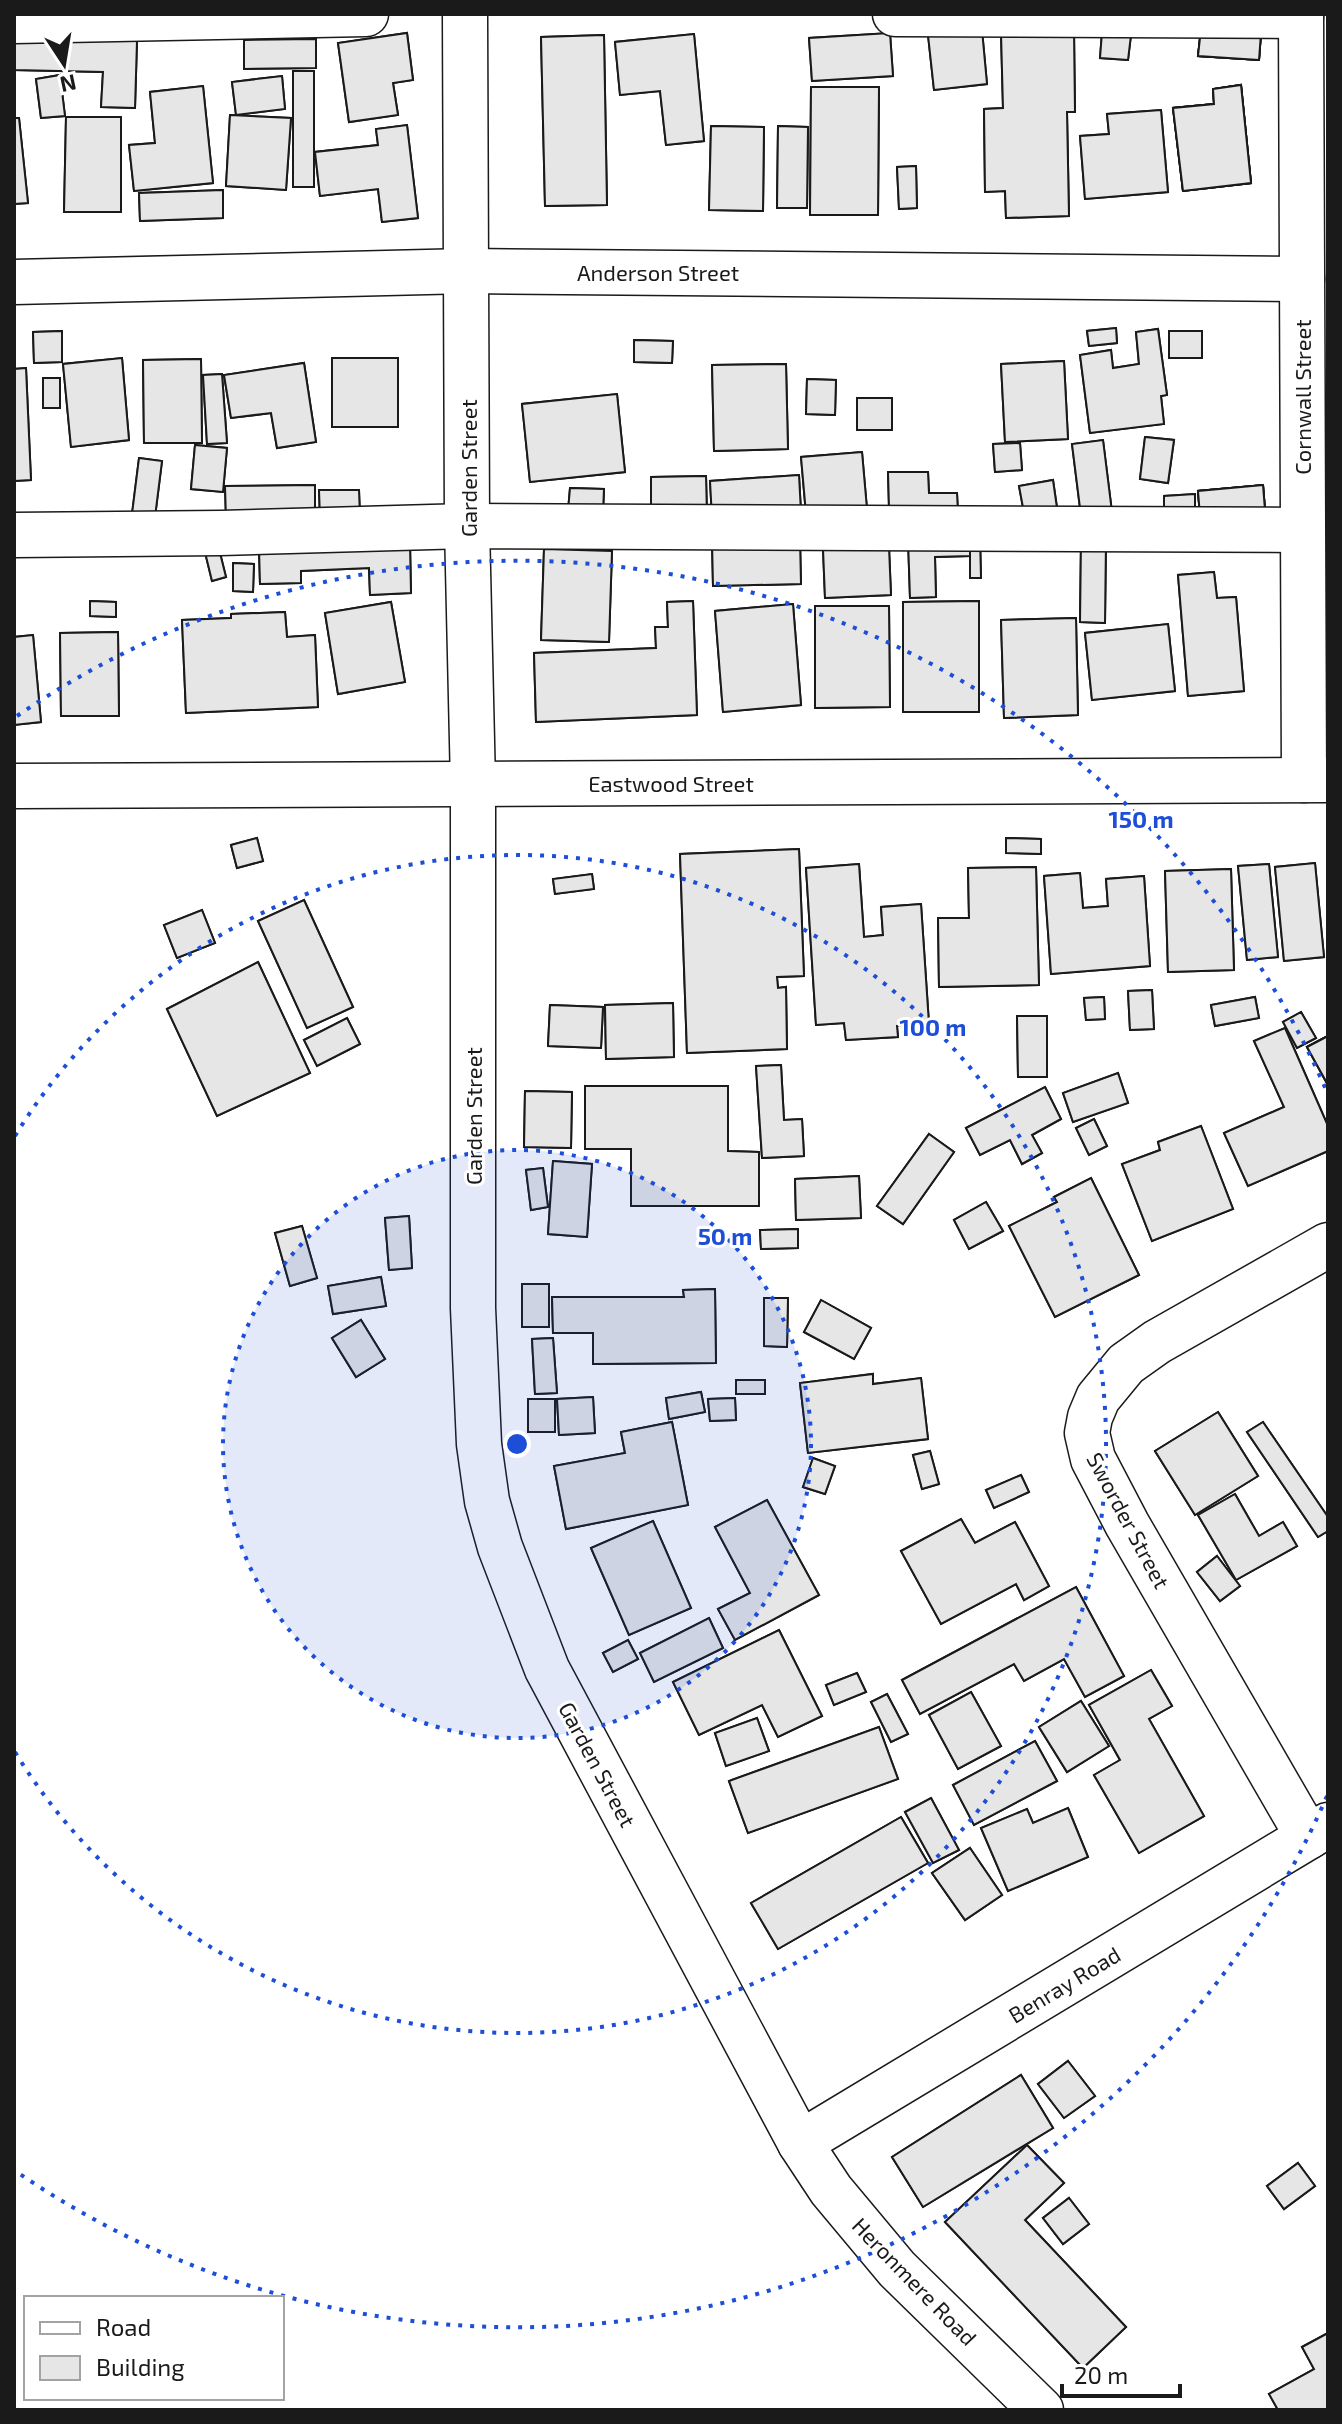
<svg xmlns="http://www.w3.org/2000/svg" width="1342" height="2424" viewBox="0 0 1342 2424" font-family="'Exo 2',sans-serif">
<style>
.building{fill:#e6e6e6;stroke:#1a1a1a;stroke-width:2}
.lines{fill:none;stroke-linecap:round;stroke-linejoin:round}
.minor-casing{stroke:#1a1a1a;stroke-width:47}
.minor{stroke:#fff;stroke-width:44}
.ring{fill:none;stroke:#1d4ed8;stroke-width:4;stroke-dasharray:4 8}
.labels{text-anchor:middle;dominant-baseline:central;stroke-width:6;stroke-linejoin:round;paint-order:stroke}
.street-label{font-size:22px;fill:#1a1a1a;stroke:#fff}
.centre{fill:#1d4ed8;stroke:#fff;stroke-width:4}
.ring-label{font-size:24px;text-anchor:middle;font-weight:bold;fill:#1d4ed8;stroke:#fff;stroke-width:6;stroke-linejoin:round;paint-order:stroke}
</style>
<rect width="100%" height="100%" fill="#fff"/>
<g class="building">
<path d="M1201,29L1261,33L1259,60L1198,56Z"/>
<path d="M1201,29L1261,33L1259,60L1198,56Z"/>
<path d="M1201,29L1261,33L1259,60L1198,56Z"/>
<path d="M1201,29L1261,33L1259,60L1198,56Z"/>
<path d="M982,30L987,84L934,90L928,35Z"/>
<path d="M982,30L987,84L934,90L928,35Z"/>
<path d="M1074,31L1075,112H1067L1069,216L1006,218L1005,191L985,192L984,109L1003,108L1001,33Z"/>
<path d="M1074,31L1075,112H1067L1069,216L1006,218L1005,191L985,192L984,109L1003,108L1001,33Z"/>
<path d="M1102,32L1131,35L1128,60L1100,58Z"/>
<path d="M1102,32L1131,35L1128,60L1100,58Z"/>
<path d="M407,33L413,80L393,83L398,115L349,122L338,43Z"/>
<path d="M407,33L413,80L393,83L398,115L349,122L338,43Z"/>
<path d="M890,33L893,76L812,81L809,38Z"/>
<path d="M890,33L893,76L812,81L809,38Z"/>
<path d="M694,34L704,141L666,145L660,91L620,95L615,42Z"/>
<path d="M694,34L704,141L666,145L660,91L620,95L615,42Z"/>
<path d="M604,35L607,205L545,206L541,37Z"/>
<path d="M604,35L607,205L545,206L541,37Z"/>
<path d="M14,38L137,41L135,108L101,107L103,72L14,70Z"/>
<path d="M14,38L137,41L135,108L101,107L103,72L14,70Z"/>
<path d="M316,39V68L244,69V40Z"/>
<path d="M316,39V68L244,69V40Z"/>
<rect x="293" y="71" width="21" height="116"/>
<rect x="293" y="71" width="21" height="116"/>
<path d="M60,75L65,116L41,118L36,79Z"/>
<path d="M60,75L65,116L41,118L36,79Z"/>
<path d="M282,76L285,109L236,115L232,82Z"/>
<path d="M282,76L285,109L236,115L232,82Z"/>
<path d="M1241,85L1251,183L1183,191L1173,108L1214,104L1213,89Z"/>
<path d="M1241,85L1251,183L1183,191L1173,108L1214,104L1213,89Z"/>
<path d="M1241,85L1251,183L1183,191L1173,108L1214,104L1213,89Z"/>
<path d="M1241,85L1251,183L1183,191L1173,108L1214,104L1213,89Z"/>
<path d="M203,86L213,183L134,191L129,145L155,143L150,92Z"/>
<path d="M203,86L213,183L134,191L129,145L155,143L150,92Z"/>
<path d="M811,87H879L878,215H810Z"/>
<path d="M811,87H879L878,215H810Z"/>
<path d="M1161,110L1168,192L1085,199L1080,136L1109,134L1107,114Z"/>
<path d="M1161,110L1168,192L1085,199L1080,136L1109,134L1107,114Z"/>
<path d="M230,115L291,118L286,190L226,186Z"/>
<path d="M230,115L291,118L286,190L226,186Z"/>
<path d="M66,117H121V212H64Z"/>
<path d="M66,117H121V212H64Z"/>
<path d="M14,118H19L28,203L14,204Z"/>
<path d="M14,118H19L28,203L14,204Z"/>
<path d="M407,125L418,218L382,222L378,189L320,196L315,152L378,145L376,129Z"/>
<path d="M407,125L418,218L382,222L378,189L320,196L315,152L378,145L376,129Z"/>
<path d="M711,126L764,127L763,211L709,210Z"/>
<path d="M711,126L764,127L763,211L709,210Z"/>
<path d="M778,126L808,127L807,208H777Z"/>
<path d="M778,126L808,127L807,208H777Z"/>
<path d="M916,166L917,208L899,209L897,167Z"/>
<path d="M916,166L917,208L899,209L897,167Z"/>
<path d="M223,190V218L140,221L139,193Z"/>
<path d="M223,190V218L140,221L139,193Z"/>
<path d="M1116,328L1117,343L1089,346L1087,331Z"/>
<path d="M1116,328L1117,343L1089,346L1087,331Z"/>
<path d="M1158,329L1167,395L1161,396L1164,424L1090,433L1080,355L1111,350L1113,368L1139,364L1136,332Z"/>
<path d="M1158,329L1167,395L1161,396L1164,424L1090,433L1080,355L1111,350L1113,368L1139,364L1136,332Z"/>
<path d="M62,331V362L34,363L33,332Z"/>
<path d="M62,331V362L34,363L33,332Z"/>
<rect x="1169" y="331" width="33" height="27"/>
<rect x="1169" y="331" width="33" height="27"/>
<rect x="1169" y="331" width="33" height="27"/>
<rect x="1169" y="331" width="33" height="27"/>
<path d="M634,340L673,341L672,363L634,362Z"/>
<path d="M634,340L673,341L672,363L634,362Z"/>
<path d="M122,358L129,440L71,447L63,364Z"/>
<path d="M122,358L129,440L71,447L63,364Z"/>
<rect x="332" y="358" width="66" height="69"/>
<rect x="332" y="358" width="66" height="69"/>
<path d="M201,359L202,443H144L143,360Z"/>
<path d="M201,359L202,443H144L143,360Z"/>
<path d="M1064,361L1068,439L1005,442L1001,364Z"/>
<path d="M1064,361L1068,439L1005,442L1001,364Z"/>
<path d="M304,363L316,442L277,448L271,413L231,418L224,375Z"/>
<path d="M304,363L316,442L277,448L271,413L231,418L224,375Z"/>
<path d="M786,364L788,449L714,451L712,365Z"/>
<path d="M786,364L788,449L714,451L712,365Z"/>
<path d="M26,368L31,480L14,481V369Z"/>
<path d="M26,368L31,480L14,481V369Z"/>
<path d="M222,374L227,443L207,444L203,375Z"/>
<path d="M222,374L227,443L207,444L203,375Z"/>
<rect x="43" y="378" width="17" height="30"/>
<rect x="43" y="378" width="17" height="30"/>
<path d="M807,379L836,380L835,415L806,414Z"/>
<path d="M807,379L836,380L835,415L806,414Z"/>
<path d="M617,394L625,472L530,482L522,404Z"/>
<path d="M617,394L625,472L530,482L522,404Z"/>
<rect x="857" y="398" width="35" height="32"/>
<rect x="857" y="398" width="35" height="32"/>
<path d="M1145,437L1174,440L1168,483L1140,479Z"/>
<path d="M1145,437L1174,440L1168,483L1140,479Z"/>
<path d="M1103,440L1112,512L1081,516L1072,444Z"/>
<path d="M1103,440L1112,512L1081,516L1072,444Z"/>
<path d="M1020,443L1022,470L995,472L993,444Z"/>
<path d="M1020,443L1022,470L995,472L993,444Z"/>
<path d="M195,445L227,448L223,492L191,489Z"/>
<path d="M195,445L227,448L223,492L191,489Z"/>
<path d="M862,452L867,509L806,514L801,457Z"/>
<path d="M862,452L867,509L806,514L801,457Z"/>
<path d="M139,458L162,461L155,517L132,514Z"/>
<path d="M139,458L162,461L155,517L132,514Z"/>
<path d="M888,472H928L929,493H957L958,513L889,508Z"/>
<path d="M888,472H928L929,493H957L958,513L889,508Z"/>
<path d="M799,475L801,512L712,518L710,481Z"/>
<path d="M799,475L801,512L712,518L710,481Z"/>
<path d="M706,476L707,515H651V477Z"/>
<path d="M706,476L707,515H651V477Z"/>
<path d="M1053,480L1057,508L1024,513L1019,486Z"/>
<path d="M1053,480L1057,508L1024,513L1019,486Z"/>
<path d="M315,485V518L226,519L225,486Z"/>
<path d="M315,485V518L226,519L225,486Z"/>
<path d="M1263,485L1265,510L1200,516L1198,491Z"/>
<path d="M1263,485L1265,510L1200,516L1198,491Z"/>
<path d="M1263,485L1265,510L1200,516L1198,491Z"/>
<path d="M1263,485L1265,510L1200,516L1198,491Z"/>
<path d="M570,488L604,489L603,513L568,511Z"/>
<path d="M570,488L604,489L603,513L568,511Z"/>
<path d="M319,490H359L360,517L320,518Z"/>
<path d="M319,490H359L360,517L320,518Z"/>
<path d="M1195,494V514L1164,515V496Z"/>
<path d="M1195,494V514L1164,515V496Z"/>
<path d="M970,537V556L935,557L936,597L910,598L908,539Z"/>
<path d="M970,537H980L981,578H970Z"/>
<path d="M970,537V556L935,557L936,597L910,598L908,539Z"/>
<path d="M970,537H980L981,578H970Z"/>
<path d="M800,539L801,584L713,586L712,541Z"/>
<path d="M800,539L801,584L713,586L712,541Z"/>
<path d="M1081,540H1106L1105,623L1080,622Z"/>
<path d="M1081,540H1106L1105,623L1080,622Z"/>
<path d="M217,541L226,577L212,581L203,544Z"/>
<path d="M217,541L226,577L212,581L203,544Z"/>
<path d="M410,544L411,593L370,595L369,568L301,571V583L260,584L259,549Z"/>
<path d="M410,544L411,593L370,595L369,568L301,571V583L260,584L259,549Z"/>
<path d="M889,547L891,595L825,598L823,549Z"/>
<path d="M889,547L891,595L825,598L823,549Z"/>
<path d="M544,549L612,551L609,642L541,640Z"/>
<path d="M544,549L612,551L609,642L541,640Z"/>
<path d="M233,563L254,564L253,592L233,591Z"/>
<path d="M233,563L254,564L253,592L233,591Z"/>
<path d="M1214,572L1217,598L1236,597L1244,691L1188,696L1178,575Z"/>
<path d="M1214,572L1217,598L1236,597L1244,691L1188,696L1178,575Z"/>
<path d="M90,601L116,602V617L90,616Z"/>
<path d="M90,601L116,602V617L90,616Z"/>
<path d="M693,601L697,715L536,722L534,653L656,648L655,627H668L667,602Z"/>
<path d="M693,601L697,715L536,722L534,653L656,648L655,627H668L667,602Z"/>
<path d="M979,601V712H903V602Z"/>
<path d="M979,601V712H903V602Z"/>
<path d="M391,602L405,682L338,694L325,613Z"/>
<path d="M391,602L405,682L338,694L325,613Z"/>
<path d="M793,604L801,705L723,712L715,611Z"/>
<path d="M793,604L801,705L723,712L715,611Z"/>
<path d="M815,606H889L890,707L815,708Z"/>
<path d="M815,606H889L890,707L815,708Z"/>
<path d="M285,612L287,637L315,635L318,707L186,713L182,620L231,618V614Z"/>
<path d="M285,612L287,637L315,635L318,707L186,713L182,620L231,618V614Z"/>
<path d="M1076,618L1078,715L1004,718L1001,620Z"/>
<path d="M1076,618L1078,715L1004,718L1001,620Z"/>
<path d="M1168,624L1175,691L1092,700L1085,633Z"/>
<path d="M1168,624L1175,691L1092,700L1085,633Z"/>
<path d="M118,632L119,716H61L60,633Z"/>
<path d="M118,632L119,716H61L60,633Z"/>
<path d="M33,635L41,722L14,725V637Z"/>
<path d="M33,635L41,722L14,725V637Z"/>
<path d="M257,838L263,861L237,868L231,845Z"/>
<path d="M257,838L263,861L237,868L231,845Z"/>
<path d="M1006,838L1041,839V854L1006,853Z"/>
<path d="M1006,838L1041,839V854L1006,853Z"/>
<path d="M799,849L804,976L777,977L778,988L786,987L787,1049L687,1053L680,854Z"/>
<path d="M799,849L804,976L777,977L778,988L786,987L787,1049L687,1053L680,854Z"/>
<path d="M1315,863L1324,957L1284,961L1275,867Z"/>
<path d="M1315,863L1324,957L1284,961L1275,867Z"/>
<path d="M859,864L864,937L883,935L881,907L921,904L929,1024L897,1026L898,1037L846,1040L844,1023L816,1025L806,868Z"/>
<path d="M859,864L864,937L883,935L881,907L921,904L929,1024L897,1026L898,1037L846,1040L844,1023L816,1025L806,868Z"/>
<path d="M1269,864L1278,957L1247,960L1238,866Z"/>
<path d="M1269,864L1278,957L1247,960L1238,866Z"/>
<path d="M1036,867L1039,985L939,987L938,918H969L968,868Z"/>
<path d="M1036,867L1039,985L939,987L938,918H969L968,868Z"/>
<path d="M1231,869L1234,970L1168,972L1165,871Z"/>
<path d="M1231,869L1234,970L1168,972L1165,871Z"/>
<path d="M1080,873L1083,908L1108,906L1106,879L1144,876L1150,966L1051,974L1044,876Z"/>
<path d="M1080,873L1083,908L1108,906L1106,879L1144,876L1150,966L1051,974L1044,876Z"/>
<path d="M592,874L594,889L555,894L553,879Z"/>
<path d="M592,874L594,889L555,894L553,879Z"/>
<path d="M304,900L353,1007L307,1028L258,921Z"/>
<path d="M304,900L353,1007L307,1028L258,921Z"/>
<path d="M202,910L215,943L177,958L164,925Z"/>
<path d="M202,910L215,943L177,958L164,925Z"/>
<path d="M258,962L310,1073L217,1116L167,1009Z"/>
<path d="M258,962L310,1073L217,1116L167,1009Z"/>
<path d="M1152,990L1154,1029L1130,1030L1128,991Z"/>
<path d="M1152,990L1154,1029L1130,1030L1128,991Z"/>
<path d="M1104,997L1105,1019L1086,1020L1084,998Z"/>
<path d="M1104,997L1105,1019L1086,1020L1084,998Z"/>
<path d="M1255,997L1259,1018L1215,1026L1211,1005Z"/>
<path d="M1255,997L1259,1018L1215,1026L1211,1005Z"/>
<path d="M673,1003L674,1057L606,1059L605,1005Z"/>
<path d="M673,1003L674,1057L606,1059L605,1005Z"/>
<path d="M550,1005L603,1007L601,1048L548,1046Z"/>
<path d="M550,1005L603,1007L601,1048L548,1046Z"/>
<path d="M1301,1012L1316,1038L1297,1048L1283,1022Z"/>
<path d="M1301,1012L1316,1038L1297,1048L1283,1022Z"/>
<path d="M1017,1016H1047V1077H1018Z"/>
<path d="M1017,1016H1047V1077H1018Z"/>
<path d="M347,1018L360,1044L317,1066L304,1040Z"/>
<path d="M347,1018L360,1044L317,1066L304,1040Z"/>
<path d="M1285,1028L1328,1126V1151L1248,1186L1224,1133L1284,1107L1254,1041Z"/>
<path d="M1285,1028L1328,1126V1151L1248,1186L1224,1133L1284,1107L1254,1041Z"/>
<path d="M1328,1036V1085L1307,1047Z"/>
<path d="M1328,1036V1085L1307,1047Z"/>
<path d="M1328,1036V1085L1307,1047Z"/>
<path d="M1328,1036V1085L1307,1047Z"/>
<path d="M781,1065L784,1120L802,1119L804,1156L762,1158L756,1066Z"/>
<path d="M781,1065L784,1120L802,1119L804,1156L762,1158L756,1066Z"/>
<path d="M1118,1073L1128,1103L1073,1122L1063,1093Z"/>
<path d="M1118,1073L1128,1103L1073,1122L1063,1093Z"/>
<path d="M585,1086H728V1151L759,1152V1206H631V1149H585Z"/>
<path d="M585,1086H728V1151L759,1152V1206H631V1149H585Z"/>
<path d="M1045,1087L1061,1119L1032,1135L1042,1153L1022,1164L1010,1140L980,1155L966,1128Z"/>
<path d="M1045,1087L1061,1119L1032,1135L1042,1153L1022,1164L1010,1140L980,1155L966,1128Z"/>
<path d="M525,1091L572,1092L571,1148L524,1147Z"/>
<path d="M525,1091L572,1092L571,1148L524,1147Z"/>
<path d="M1094,1119L1107,1146L1089,1155L1076,1128Z"/>
<path d="M1094,1119L1107,1146L1089,1155L1076,1128Z"/>
<path d="M1201,1126L1233,1209L1152,1241L1122,1164L1160,1150L1158,1142Z"/>
<path d="M1201,1126L1233,1209L1152,1241L1122,1164L1160,1150L1158,1142Z"/>
<path d="M929,1134L954,1152L903,1224L877,1206Z"/>
<path d="M929,1134L954,1152L903,1224L877,1206Z"/>
<path d="M553,1161L592,1164L587,1237L548,1234Z"/>
<path d="M553,1161L592,1164L587,1237L548,1234Z"/>
<path d="M543,1168L548,1207L531,1210L526,1170Z"/>
<path d="M543,1168L548,1207L531,1210L526,1170Z"/>
<path d="M859,1176L861,1218L796,1220L795,1179Z"/>
<path d="M859,1176L861,1218L796,1220L795,1179Z"/>
<path d="M1091,1178L1139,1275L1055,1317L1009,1226L1057,1202L1054,1197Z"/>
<path d="M1091,1178L1139,1275L1055,1317L1009,1226L1057,1202L1054,1197Z"/>
<path d="M986,1202L1003,1231L969,1249L954,1220Z"/>
<path d="M986,1202L1003,1231L969,1249L954,1220Z"/>
<path d="M409,1216L412,1268L389,1270L385,1218Z"/>
<path d="M409,1216L412,1268L389,1270L385,1218Z"/>
<path d="M302,1226L317,1278L290,1286L275,1233Z"/>
<path d="M302,1226L317,1278L290,1286L275,1233Z"/>
<path d="M798,1229V1248L761,1249L760,1230Z"/>
<path d="M798,1229V1248L761,1249L760,1230Z"/>
<path d="M381,1277L386,1306L333,1314L328,1286Z"/>
<path d="M381,1277L386,1306L333,1314L328,1286Z"/>
<rect x="522" y="1284" width="27" height="43"/>
<rect x="522" y="1284" width="27" height="43"/>
<path d="M715,1289L716,1363L593,1364V1333H553L552,1297H684L683,1290Z"/>
<path d="M715,1289L716,1363L593,1364V1333H553L552,1297H684L683,1290Z"/>
<path d="M764,1298H788L787,1347L764,1346Z"/>
<path d="M764,1298H788L787,1347L764,1346Z"/>
<path d="M821,1300L871,1328L854,1359L804,1332Z"/>
<path d="M821,1300L871,1328L854,1359L804,1332Z"/>
<path d="M361,1320L385,1359L356,1377L332,1338Z"/>
<path d="M361,1320L385,1359L356,1377L332,1338Z"/>
<path d="M553,1338L557,1393L535,1394L532,1339Z"/>
<path d="M553,1338L557,1393L535,1394L532,1339Z"/>
<path d="M873,1374V1384L921,1378L928,1439L808,1453L800,1383Z"/>
<path d="M873,1374V1384L921,1378L928,1439L808,1453L800,1383Z"/>
<rect x="736" y="1380" width="29" height="14"/>
<rect x="736" y="1380" width="29" height="14"/>
<path d="M701,1392L705,1412L669,1419L666,1398Z"/>
<path d="M701,1392L705,1412L669,1419L666,1398Z"/>
<path d="M593,1397L595,1433L559,1435L557,1399Z"/>
<path d="M593,1397L595,1433L559,1435L557,1399Z"/>
<path d="M735,1398L736,1420L710,1421L708,1399Z"/>
<path d="M735,1398L736,1420L710,1421L708,1399Z"/>
<rect x="528" y="1399" width="27" height="33"/>
<rect x="528" y="1399" width="27" height="33"/>
<path d="M1218,1412L1258,1476L1195,1515L1155,1451Z"/>
<path d="M1218,1412L1258,1476L1195,1515L1155,1451Z"/>
<path d="M672,1422L688,1505L566,1529L554,1466L625,1453L621,1432Z"/>
<path d="M672,1422L688,1505L566,1529L554,1466L625,1453L621,1432Z"/>
<path d="M1263,1422L1328,1517V1531L1318,1537L1247,1432Z"/>
<path d="M1263,1422L1328,1517V1531L1318,1537L1247,1432Z"/>
<path d="M930,1451L939,1484L922,1489L913,1455Z"/>
<path d="M930,1451L939,1484L922,1489L913,1455Z"/>
<path d="M813,1458L835,1466L825,1494L803,1487Z"/>
<path d="M813,1458L835,1466L825,1494L803,1487Z"/>
<path d="M1021,1475L1029,1492L994,1508L986,1490Z"/>
<path d="M1021,1475L1029,1492L994,1508L986,1490Z"/>
<path d="M1235,1494L1259,1536L1283,1522L1297,1546L1236,1580L1198,1515Z"/>
<path d="M1235,1494L1259,1536L1283,1522L1297,1546L1236,1580L1198,1515Z"/>
<path d="M767,1500L819,1595L735,1640L718,1609L750,1593L715,1527Z"/>
<path d="M767,1500L819,1595L735,1640L718,1609L750,1593L715,1527Z"/>
<path d="M961,1519L975,1543L1015,1522L1049,1586L1024,1600L1016,1584L941,1624L901,1551Z"/>
<path d="M961,1519L975,1543L1015,1522L1049,1586L1024,1600L1016,1584L941,1624L901,1551Z"/>
<path d="M653,1521L691,1608L629,1635L591,1548Z"/>
<path d="M653,1521L691,1608L629,1635L591,1548Z"/>
<path d="M1217,1556L1240,1586L1220,1601L1197,1572Z"/>
<path d="M1217,1556L1240,1586L1220,1601L1197,1572Z"/>
<path d="M1076,1587L1124,1676L1085,1697L1064,1659L1024,1681L1014,1664L920,1714L902,1680Z"/>
<path d="M1076,1587L1124,1676L1085,1697L1064,1659L1024,1681L1014,1664L920,1714L902,1680Z"/>
<path d="M709,1618L723,1648L654,1682L640,1653Z"/>
<path d="M709,1618L723,1648L654,1682L640,1653Z"/>
<path d="M779,1630L822,1716L778,1737L762,1705L699,1735L673,1682Z"/>
<path d="M779,1630L822,1716L778,1737L762,1705L699,1735L673,1682Z"/>
<path d="M628,1640L638,1659L613,1672L603,1653Z"/>
<path d="M628,1640L638,1659L613,1672L603,1653Z"/>
<path d="M1151,1670L1172,1706L1149,1719L1204,1816L1139,1853L1094,1775L1120,1760L1089,1705Z"/>
<path d="M1151,1670L1172,1706L1149,1719L1204,1816L1139,1853L1094,1775L1120,1760L1089,1705Z"/>
<path d="M857,1673L866,1692L834,1705L826,1685Z"/>
<path d="M857,1673L866,1692L834,1705L826,1685Z"/>
<path d="M971,1692L1001,1746L958,1769L929,1715Z"/>
<path d="M971,1692L1001,1746L958,1769L929,1715Z"/>
<path d="M887,1694L908,1734L891,1742L871,1702Z"/>
<path d="M887,1694L908,1734L891,1742L871,1702Z"/>
<path d="M1081,1701L1109,1746L1067,1772L1039,1727Z"/>
<path d="M1081,1701L1109,1746L1067,1772L1039,1727Z"/>
<path d="M757,1718L769,1751L726,1766L715,1733Z"/>
<path d="M757,1718L769,1751L726,1766L715,1733Z"/>
<path d="M879,1727L898,1779L748,1833L729,1781Z"/>
<path d="M879,1727L898,1779L748,1833L729,1781Z"/>
<path d="M1035,1741L1057,1781L974,1825L953,1785Z"/>
<path d="M1035,1741L1057,1781L974,1825L953,1785Z"/>
<path d="M931,1798L959,1850L933,1863L905,1812Z"/>
<path d="M931,1798L959,1850L933,1863L905,1812Z"/>
<path d="M1068,1808L1088,1857L1008,1891L981,1828L1027,1809L1033,1823Z"/>
<path d="M1068,1808L1088,1857L1008,1891L981,1828L1027,1809L1033,1823Z"/>
<path d="M901,1817L928,1863L778,1949L751,1903Z"/>
<path d="M901,1817L928,1863L778,1949L751,1903Z"/>
<path d="M970,1848L1002,1895L965,1920L932,1873Z"/>
<path d="M970,1848L1002,1895L965,1920L932,1873Z"/>
<path d="M1068,2061L1095,2096L1064,2118L1038,2084Z"/>
<path d="M1068,2061L1095,2096L1064,2118L1038,2084Z"/>
<path d="M1021,2075L1053,2128L923,2207L892,2157Z"/>
<path d="M1021,2075L1053,2128L923,2207L892,2157Z"/>
<path d="M1027,2145L1064,2183L1025,2220L1126,2327L1083,2368L945,2222Z"/>
<path d="M1027,2145L1064,2183L1025,2220L1126,2327L1083,2368L945,2222Z"/>
<path d="M1298,2163L1315,2186L1284,2209L1267,2186Z"/>
<path d="M1298,2163L1315,2186L1284,2209L1267,2186Z"/>
<path d="M1069,2198L1089,2224L1063,2244L1043,2218Z"/>
<path d="M1069,2198L1089,2224L1063,2244L1043,2218Z"/>
<path d="M1328,2333V2410H1278L1269,2394L1314,2369L1302,2347Z"/>
<path d="M1328,2333V2410H1278L1269,2394L1314,2369L1302,2347Z"/>
</g>
<g class="lines">
<g class="minor-casing">
<g id="minor">
<path d="M465,14L467,526L473,784V1308L479,1444L487,1501L500,1547L547,1669L800,2143L831,2190L897,2269L1041,2410"/>
<path d="M895,14L1301,16"/>
<path d="M1301,14L1304,780"/>
<path d="M14,21L366,14"/>
<path d="M14,282L468,271L1302,279"/>
<path d="M14,535L221,533L467,526L1302,530"/>
<path d="M14,786L1328,780"/>
<path d="M1308,1837L1127,1524L1093,1459L1087,1433L1090,1417L1098,1398L1126,1364L1157,1342L1328,1245"/>
<path d="M800,2143L1328,1825"/>
</g>
</g>
<use href="#minor" class="minor"/>
</g>
<circle cx="517" cy="1444" r="294" fill="#1d4ed8" fill-opacity=".12"/>
<g class="ring">
<circle cx="517" cy="1444" r="294"/>
<path d="M15 1136A589 589 0 1 1 15 1752"/>
<path d="M1327 1796A883 883 0 0 1 17 2172M17 716A883 883 0 0 1 1327 1092"/>
</g>
<g class="labels">
<g class="street-label">
<text x="658" y="272">Anderson Street</text>
<text transform="translate(1302 397) rotate(-90)">Cornwall Street</text>
<text transform="translate(468 468) rotate(-90)">Garden Street</text>
<text x="671" y="783">Eastwood Street</text>
<text transform="translate(473 1116) rotate(-90)">Garden Street</text>
<text transform="translate(1129 1520) rotate(62)">Sworder Street</text>
<text transform="translate(598 1764) rotate(62)">Garden Street</text>
<text transform="translate(1064 1984) rotate(-31)">Benray Road</text>
<text transform="translate(915 2281) rotate(46)">Heronmere Road</text>
</g>
</g>
<circle cx="517" cy="1444" r="12" class="centre"/>
<g class="ring-label">
<text x="1141" y="828">150 m</text>
<text x="933" y="1036">100 m</text>
<text x="725" y="1245">50 m</text>
</g>
<rect width="1342" height="2424" fill="none" stroke="#1a1a1a" stroke-width="32"/>
<rect x="24" y="2296" width="260" height="104" fill="#ffffff" stroke="#a3a3a3" stroke-width="2"/>
<rect x="40" y="2322" width="40" height="12" fill="#ffffff" stroke="#a3a3a3" stroke-width="2"/>
<text x="96" y="2336" font-size="24" fill="#1a1a1a">Road</text>
<rect x="40" y="2356" width="40" height="24" fill="#e6e6e6" stroke="#a3a3a3" stroke-width="2"/>
<text x="96" y="2376" font-size="24" fill="#1a1a1a">Building</text>
<g transform="translate(64 64) rotate(168)" stroke="#ffffff" stroke-width="6" paint-order="stroke">
<path d="M0-6L14 30L0 20L-14 30Z" fill="#1a1a1a"/>
<text y="-12" font-size="22" font-weight="bold" text-anchor="middle" fill="#1a1a1a">N</text>
</g>
<path d="M1062 2384v12h118v-12" fill="none" stroke="#1a1a1a" stroke-width="4"/>
<text x="1074" y="2384" font-size="24" fill="#1a1a1a" stroke="#ffffff" stroke-width="6" paint-order="stroke">20 m</text>
</svg>
